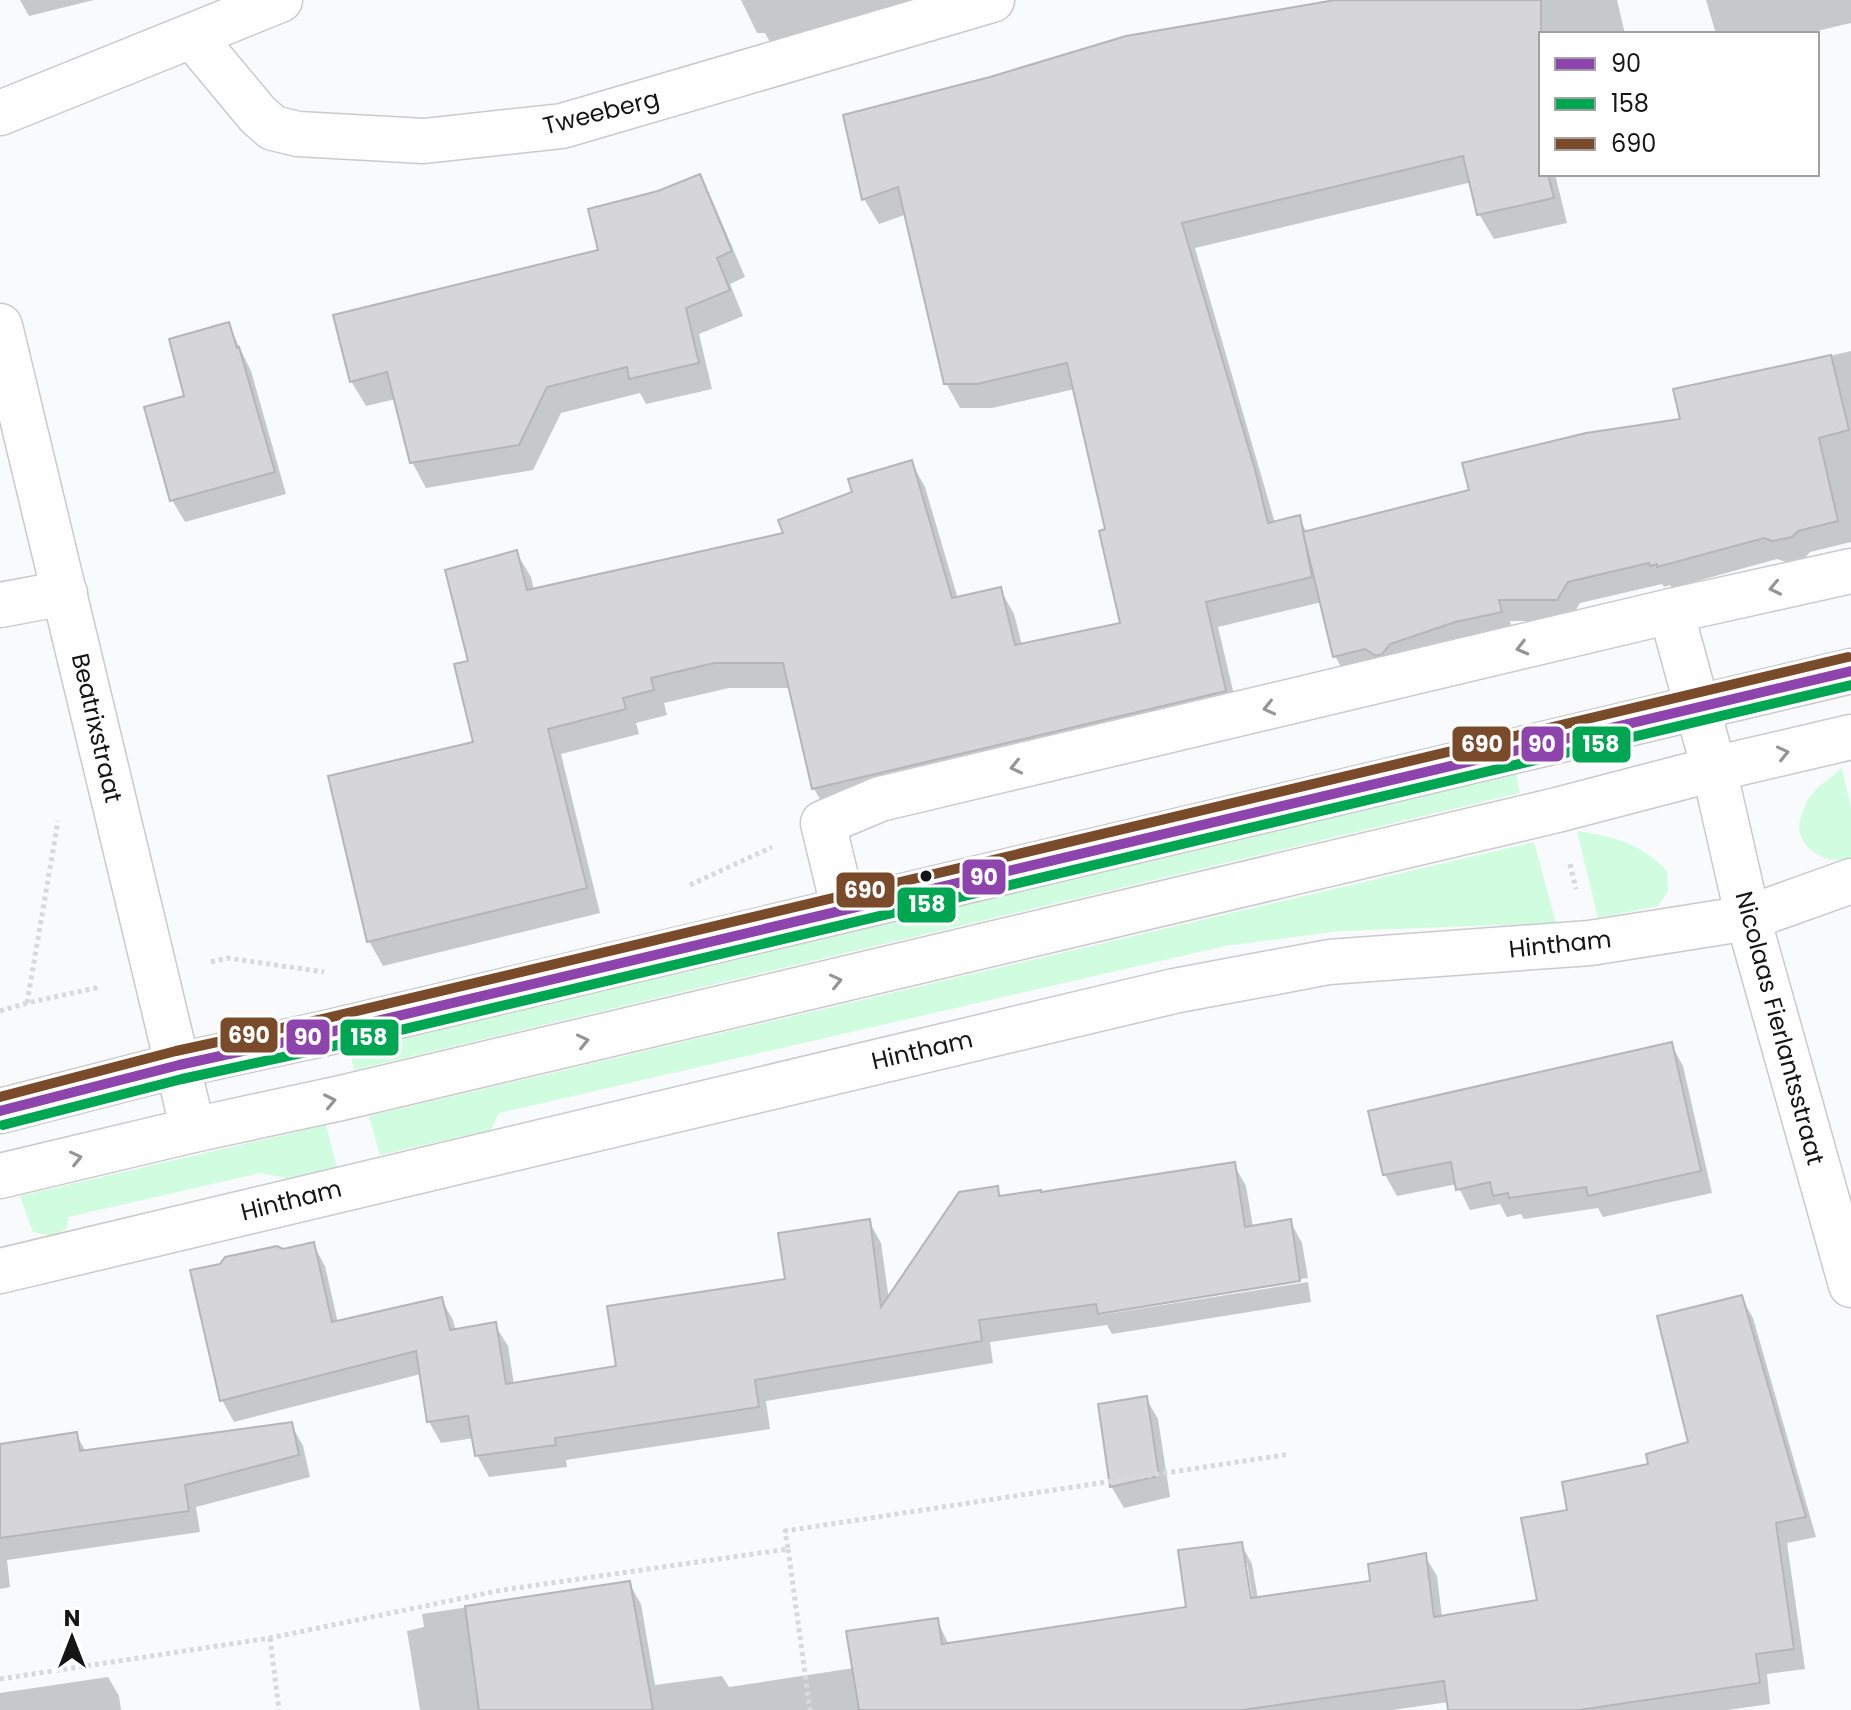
<svg xmlns="http://www.w3.org/2000/svg" width="1851" height="1710" viewBox="0 0 1851 1710" font-family="Poppins,sans-serif">
<style>
.green{fill:#d0fcdf}
.shadow{fill:#0003;fill-rule:evenodd}
.building{fill:#d6d6d8;stroke:#b6b6b8;stroke-width:2}
.lines{fill:none;stroke-linecap:round;stroke-linejoin:round}
.minor-casing{stroke:#cacacc;stroke-width:47}
.tertiary-casing{stroke:#cacacc;stroke-width:47}
.path{stroke:#d9d9da;stroke-width:5;stroke-dasharray:4 4;stroke-linecap:butt}
.minor{stroke:#fefeff;stroke-width:44}
.tertiary{stroke:#fefeff;stroke-width:44}
.bus-1-casing{stroke:#fff;stroke-width:16}
.bus-2-casing{stroke:#fff;stroke-width:16}
.bus-3-casing{stroke:#fff;stroke-width:16}
.bus-1{stroke:#8e44ad;stroke-width:10}
.bus-2{stroke:#00a651;stroke-width:10}
.bus-3{stroke:#7a4b2a;stroke-width:10}
.oneway{stroke:#959596}
.bus-dot{fill:#151516;stroke:#fff;stroke-width:3}
.labels{text-anchor:middle;dominant-baseline:central;stroke-width:7;stroke-linejoin:round;paint-order:stroke}
.street-label{font-size:24px;fill:#151516;stroke:#fff}
.line-badge{stroke:#fff;stroke-width:3}
.badge-label{font-size:22px;text-anchor:middle;font-weight:bold;fill:#fff}
</style>
<rect width="100%" height="100%" fill="#f9fafc"/>
<g class="green">
<path d="M1842,768L1851,809V857C1831,866 1801,852 1799,827C1799,821 1804,809 1806,803C1812,790 1832,777 1842,768Z"/>
<path d="M1515,769L1520,793L354,1070L348,1043Z"/>
<path d="M1577,831C1616,837 1638,842 1667,871L1668,891L1658,906L1598,918Z"/>
<path d="M1534,842L1556,923L1340,931L1225,946L499,1113L491,1130L380,1155L369,1116Z"/>
<path d="M326,1125L337,1168L287,1178L260,1173L68,1217L67,1228L54,1236L33,1232L20,1196Z"/>
</g>
<g class="shadow">
<path d="M20,0H94L29,16Z"/>
<path d="M741,0H919L771,44L765,33H757Z"/>
<path d="M1343,0H1617L1625,34H1541V174H1555L1567,223L1494,239L1479,214L1472,182L1195,248L1275,523L1299,518L1307,533L1471,492L1683,420L1676,391L1851,351V542L1810,552L1805,558L1786,562L1777,559L1672,588L1670,585L1664,587L1662,584L1580,603L1569,621H1510L1513,634L1347,678L1335,656L1322,602L1218,627L1239,716L829,814L814,789L790,688H729L664,703L667,715L636,723L639,734L561,754L600,913L383,966L369,941L476,743L470,663L516,552L531,577L534,591L785,535L911,462L925,487L958,599L1000,589L1014,614L1022,645L1123,625L1108,531L1075,389L992,408H960L946,383L907,214L879,224L864,199L845,117Z"/>
<path d="M1706,0H1851V23L1804,34H1716Z"/>
<path d="M699,176L713,202L745,277L730,284L743,316L699,334L712,389L646,404L640,393L561,413L533,470L426,488L412,462L396,399L366,406L351,381L601,251L658,193Z"/>
<path d="M228,324L251,371L286,494L185,522L172,500L147,408L186,397Z"/>
<path d="M1671,1044L1683,1066L1712,1193L1603,1217L1598,1208L1524,1219L1521,1214L1507,1217L1500,1204L1470,1210L1457,1184L1397,1196L1385,1175L1370,1113Z"/>
<path d="M1234,1165L1246,1186L1253,1227L1290,1221L1302,1243L1308,1278L1100,1311V1315L1308,1282L1311,1302L1112,1334L1107,1325L990,1342L993,1363L766,1401L770,1429L566,1460L567,1467L489,1477L477,1455L474,1438L441,1443L429,1422L421,1374L234,1422L222,1400L282,1252L313,1244L325,1266L338,1323L441,1299L453,1320L456,1331L495,1325L508,1346L514,1385L618,1367L787,1280L869,1221L881,1243L889,1300L997,1189L1002,1198L1041,1194Z"/>
<path d="M1741,1297L1753,1318L1816,1537L1787,1543L1805,1669L1767,1674L1770,1704L1727,1710H1450L1449,1702L1392,1710H420L407,1631L424,1627L422,1614L629,1583L641,1604L655,1685L722,1676L729,1687L854,1668L937,1620L949,1645L1189,1609L1241,1544L1252,1564L1258,1599L1372,1583L1425,1556L1437,1576L1442,1617L1539,1601L1570,1511L1690,1444ZM1243,1563H1247L1254,1608L1250,1609Z"/>
<path d="M1146,1398L1158,1419L1170,1497L1124,1508L1111,1486Z"/>
<path d="M291,1424L303,1446L310,1477L196,1507L200,1532L7,1560L10,1587L0,1589V1445L76,1434L86,1452Z"/>
<path d="M108,1677L119,1696L121,1710H0V1693Z"/>
</g>
<g class="building">
<path d="M1335,0H1541V174H1548L1554,198L1477,215L1463,156L1182,223L1256,473L1268,523L1300,515L1312,577L1206,602L1226,691L812,789L783,663H714L651,678L654,690L623,698L626,709L548,729L587,888L367,942L328,776L473,742L454,664L468,661L445,570L517,550L527,590L783,533L778,520L852,492L848,479L912,460L952,598L1001,587L1015,645L1120,623L1099,531L1105,529L1067,363L977,384H944L898,187L862,200L843,115L990,77L1126,36Z"/>
<path d="M700,174L732,251L717,258L730,290L686,308L699,363L629,379L627,367L547,387L519,445L410,463L387,372L350,382L333,315L598,250L588,209L658,191Z"/>
<path d="M229,322L237,348L239,347L275,472L170,501L144,407L184,396L169,339Z"/>
<path d="M1831,355L1849,430L1819,438L1838,521L1798,531L1792,537L1772,541L1764,538L1657,567V564L1650,566L1649,563L1568,582L1557,600H1499L1502,612L1455,622L1390,644L1382,654L1376,656L1365,649L1333,657L1303,532L1469,490L1462,463L1586,433L1680,419L1673,389Z"/>
<path d="M1672,1042L1701,1171L1588,1196L1586,1187L1509,1198L1508,1193L1493,1196L1490,1182L1456,1190L1451,1162L1383,1175L1368,1111Z"/>
<path d="M1235,1162L1245,1227L1291,1219L1300,1281L1098,1314L1096,1304L979,1320L982,1341L755,1380L759,1407L555,1438L556,1445L475,1456L468,1416L427,1422L416,1351L220,1401L190,1270L220,1264L225,1257L277,1246L283,1249L314,1242L332,1322L442,1297L450,1330L496,1322L506,1384L616,1366L607,1306L785,1279L778,1233L870,1219L881,1307L959,1192L998,1186L999,1196L1041,1190V1192Z"/>
<path d="M1742,1295L1806,1517L1776,1523L1794,1649L1756,1654L1760,1683L1579,1710H1448L1444,1681L1242,1710H859L846,1631L938,1618L942,1644L1186,1607L1178,1550L1242,1542L1251,1598L1370,1581L1368,1564L1426,1553L1434,1617L1537,1600L1521,1518L1567,1510L1562,1482L1648,1464L1646,1454L1688,1442L1657,1316Z"/>
<path d="M1147,1396L1159,1476L1110,1487L1098,1404Z"/>
<path d="M292,1422L299,1455L185,1485L189,1511L0,1538V1444L77,1432L80,1451Z"/>
<path d="M630,1581L653,1710H479L465,1606Z"/>
</g>
<g class="lines">
<g class="minor-casing">
<g id="minor">
<path d="M193,37L258,115L273,128L298,134L424,141L562,126L992,0"/>
<path d="M0,113L280,0"/>
<path d="M0,326L193,1130"/>
<path d="M0,605L65,593"/>
<path d="M1671,611L1714,769L1748,918L1851,1285"/>
<path d="M844,910L823,823L880,799L1671,611L1851,571"/>
<path d="M0,1271L1174,991L1329,962L1590,943L1748,918L1851,881"/>
</g>
</g>
<g class="tertiary-casing">
<g id="tertiary">
<path d="M0,1111L179,1065L326,1033L1851,671"/>
<path d="M0,1176L193,1130L341,1098L1557,810L1714,769L1851,737"/>
</g>
</g>
<g class="path">
<path d="M1570,864L1576,889"/>
<path d="M690,885L772,847"/>
<path d="M211,962L227,958L324,972"/>
<path d="M27,1003L58,821"/>
<path d="M0,1011L27,1003L100,987"/>
<path d="M788,1549L810,1710"/>
<path d="M270,1638L279,1710"/>
<path d="M0,1679L270,1638L502,1590L788,1549L785,1531L1290,1454"/>
</g>
<use href="#minor" class="minor"/>
<use href="#tertiary" class="tertiary"/>
<g class="bus-1-casing">
<path id="bus-1" d="M0,1111L179,1065L326,1033L1851,671"/>
</g>
<g class="bus-2-casing">
<path id="bus-2" d="M3,1125L182,1079L329,1047L1851,685"/>
</g>
<g class="bus-3-casing">
<path id="bus-3" d="M0,1097L176,1051L323,1019L1848,657"/>
</g>
<use href="#bus-1" class="bus-1"/>
<use href="#bus-2" class="bus-2"/>
<use href="#bus-3" class="bus-3"/>
</g>
<defs><path id="oneway-chevron" d="M-2-3.5L2.5 0L-2 3.5" fill="none" stroke-width="1.6" stroke-linecap="round" stroke-linejoin="round" transform="scale(2)"/></defs>
<g class="oneway">
<use href="#oneway-chevron" transform="translate(1775 588) rotate(168)"/>
<use href="#oneway-chevron" transform="translate(1522 648) rotate(166)"/>
<use href="#oneway-chevron" transform="translate(1269 708) rotate(167)"/>
<use href="#oneway-chevron" transform="translate(1783 753) rotate(-13)"/>
<use href="#oneway-chevron" transform="translate(1016 767) rotate(167)"/>
<use href="#oneway-chevron" transform="translate(836 981) rotate(-13)"/>
<use href="#oneway-chevron" transform="translate(583 1041) rotate(-13)"/>
<use href="#oneway-chevron" transform="translate(330 1101) rotate(-12)"/>
<use href="#oneway-chevron" transform="translate(76 1158) rotate(-13)"/>
</g>
<circle class="bus-dot" cx="926" cy="876" r="7"/>
<g class="labels">
<g class="street-label">
<text transform="translate(601 112) rotate(-14)">Tweeberg</text>
<text transform="translate(97 728) rotate(77)">Beatrixstraat</text>
<text transform="translate(1560 944) rotate(-6)">Hintham</text>
<text transform="translate(1780 1028) rotate(75)">Nicolaas Fierlantsstraat</text>
<text transform="translate(922 1050) rotate(-13)">Hintham</text>
<text transform="translate(291 1200) rotate(-14)">Hintham</text>
</g>
</g>
<g class="line-badge">
<rect x="1451" y="725" width="61" height="38" rx="8" fill="#7a4b2a"/>
<rect x="1520" y="725" width="45" height="38" rx="8" fill="#8e44ad"/>
<rect x="1571" y="725" width="61" height="39" rx="8" fill="#00a651"/>
<rect x="961" y="858" width="46" height="38" rx="8" fill="#8e44ad"/>
<rect x="835" y="871" width="61" height="38" rx="8" fill="#7a4b2a"/>
<rect x="896" y="886" width="61" height="38" rx="8" fill="#00a651"/>
<rect x="219" y="1016" width="60" height="38" rx="8" fill="#7a4b2a"/>
<rect x="285" y="1018" width="46" height="38" rx="8" fill="#8e44ad"/>
<rect x="339" y="1018" width="61" height="39" rx="8" fill="#00a651"/>
</g>
<g class="badge-label">
<text x="1482" y="752">690</text>
<text x="1542" y="752">90</text>
<text x="1601" y="752">158</text>
<text x="984" y="885">90</text>
<text x="865" y="898">690</text>
<text x="927" y="912">158</text>
<text x="249" y="1043">690</text>
<text x="308" y="1045">90</text>
<text x="369" y="1045">158</text>
</g>
<rect x="1539" y="32" width="280" height="144" fill="#ffffff" stroke="#a1a1a2" stroke-width="2"/>
<rect x="1555" y="58" width="40" height="12" fill="#8e44ad" stroke="#a1a1a2" stroke-width="2"/>
<text x="1611" y="72" font-size="24" fill="#151516">90</text>
<rect x="1555" y="98" width="40" height="12" fill="#00a651" stroke="#a1a1a2" stroke-width="2"/>
<text x="1611" y="112" font-size="24" fill="#151516">158</text>
<rect x="1555" y="138" width="40" height="12" fill="#7a4b2a" stroke="#a1a1a2" stroke-width="2"/>
<text x="1611" y="152" font-size="24" fill="#151516">690</text>
<g transform="translate(72 1638)" stroke="#ffffff" stroke-width="6" paint-order="stroke">
<path d="M0-6L14 30L0 20L-14 30Z" fill="#151516"/>
<text y="-12" font-size="22" font-weight="bold" text-anchor="middle" fill="#151516">N</text>
</g>
</svg>
